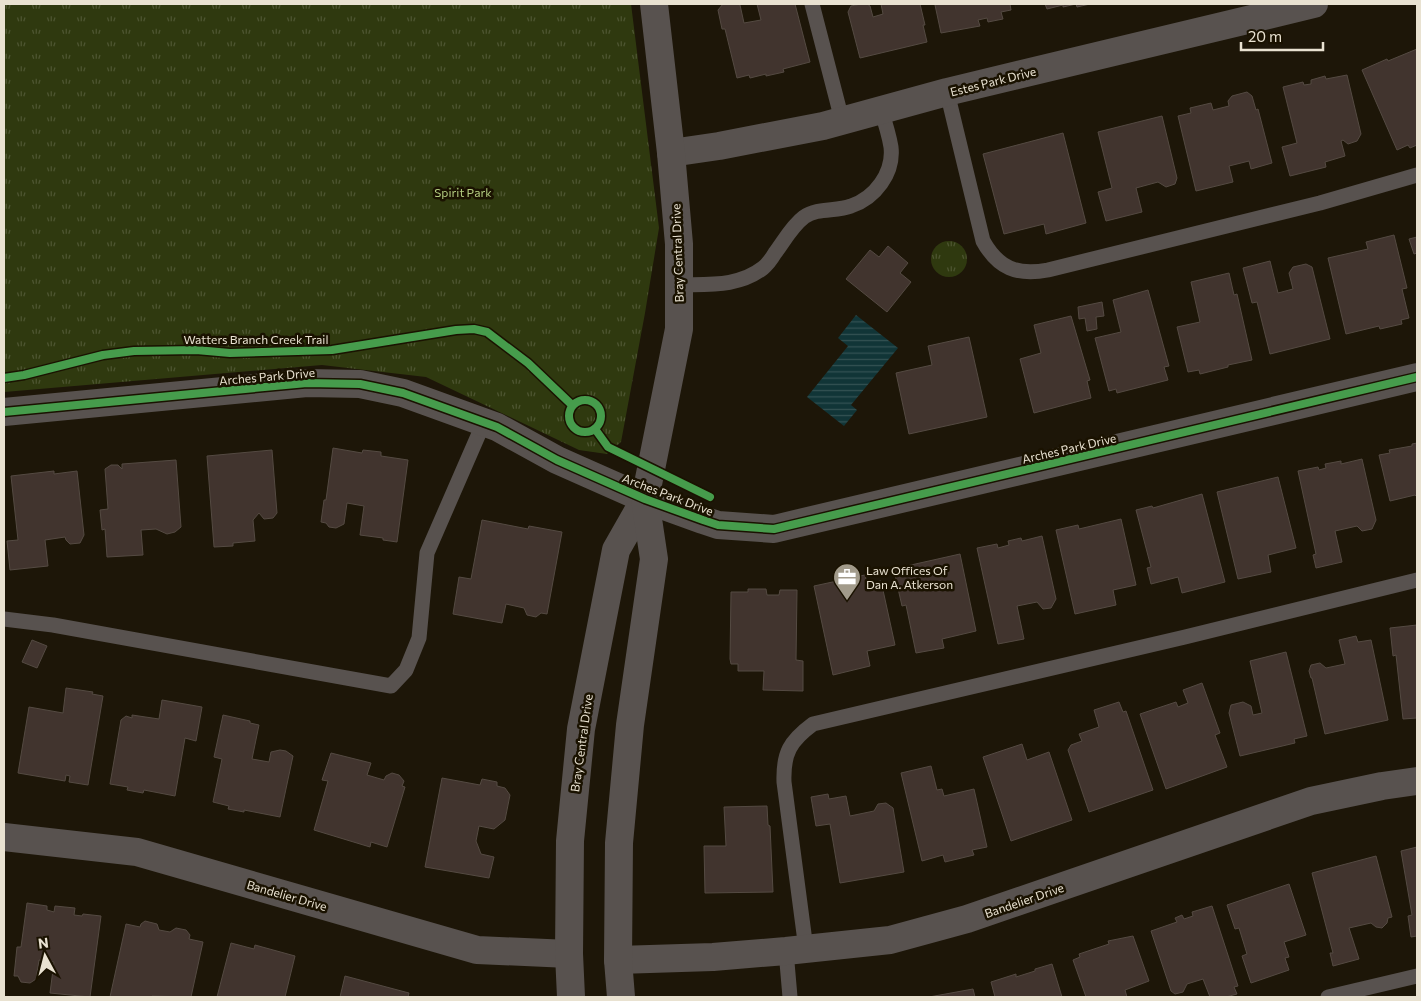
<svg xmlns="http://www.w3.org/2000/svg" width="1421" height="1001" viewBox="0 0 1421 1001" font-family="Commissioner,sans-serif">
<style>
.park{fill:url(#park-tufts)}
.water{fill:url(#water-rules)}
.building{fill:#41342e;stroke:#544a42}
.lines{fill:none;stroke-linecap:round;stroke-linejoin:round}
.service{stroke:#58524f;stroke-width:15}
.minor{stroke:#58524f;stroke-width:28}
.tertiary{stroke:#58524f;stroke-width:28}
.cycleway-casing{stroke:#1a1200;stroke-width:11}
.cycleway{stroke:#469c4c;stroke-width:8}
.labels{text-anchor:middle;dominant-baseline:central;stroke-width:5;stroke-linejoin:round;paint-order:stroke}
.street-label{font-size:12px;fill:#e9e2d1;stroke:#1a1200}
.park-label{font-size:12px;fill:#b4cd80;stroke:#1a1200}
.poi-label{font-size:12px;fill:#e9e2d1;stroke:#1a1200;text-anchor:start}
</style>
<defs>
<pattern id="park-tufts" width="24" height="20" patternUnits="userSpaceOnUse" patternTransform="scale(1.25)"><rect width="24" height="20" fill="#2f390f"/><path d="M3 7l-1-3M5 7V3M7 7l1-3M15 17l-1-3M17 17v-4M19 17l1-3" fill="none" stroke="#4d5531"/></pattern>
<pattern id="water-rules" width="6" height="5" patternUnits="userSpaceOnUse" patternTransform="scale(1.25)"><rect width="6" height="5" fill="#113537"/><path d="M0 2.5h6" fill="none" stroke="#345253"/></pattern>
</defs>
<rect width="100%" height="100%" fill="#1d1608"/>
<g class="park">
<path d="M4,4H631L659,228L645,313L621,442L607,454L579,450L426,377L322,365L4,392Z"/>
<circle cx="949" cy="259" r="18"/>
</g>
<path class="water" d="M856,315L898,348L851,405L857,410L844,426L807,397L848,346L838,338Z"/>
<g class="building">
<path d="M723,4H738L740,5L744,23L761,20L757,4H795L810,62L783,69L784,72L766,76V74L750,78L749,75L737,78L725,29H722L718,10Z"/>
<path d="M861,4H867L870,6L873,17L883,14L881,4H920L925,25H923L927,42L860,58L848,12L851,6Z"/>
<path d="M938,4H1010L1011,10L1001,12L1003,19L988,22L987,18L978,20L980,26L941,33L935,5Z"/>
<path d="M1045,4H1090L1077,7L1076,4L1063,7V5L1047,9Z"/>
<path d="M1417,49V145L1410,148L1408,145L1397,150L1362,70L1387,59L1388,61Z"/>
<path d="M1347,75L1361,134L1357,141L1348,144L1343,140L1341,141L1345,156L1325,162L1326,167L1290,176L1282,147L1297,143L1283,87L1303,82L1304,85L1311,84V80L1325,76L1326,79Z"/>
<path d="M1247,92L1252,96L1256,110L1258,109L1272,163L1251,169L1249,161L1229,166L1233,182L1196,191L1178,116L1191,113L1190,108L1211,103L1213,110L1229,106L1228,101L1232,96Z"/>
<path d="M1162,116L1177,178L1175,184L1166,187L1158,182L1136,188L1142,212L1106,221L1098,192L1112,188L1098,132Z"/>
<path d="M1063,133L1086,223L1046,234L1044,224L1004,234L983,154Z"/>
<path d="M1394,235L1407,288L1402,289L1409,318L1401,320L1402,324L1380,329L1379,326L1346,334L1328,258L1368,249L1366,242Z"/>
<path d="M1417,237V253L1414,254L1409,239Z"/>
<path d="M888,246L908,263L900,273L911,282L887,312L846,279L870,250L879,257Z"/>
<path d="M1270,261L1278,293L1293,289L1289,273L1293,267L1306,264L1312,267L1330,339L1270,354L1257,302L1252,303L1243,268Z"/>
<path d="M1229,273L1234,295L1237,294L1252,360L1228,365V367L1200,374L1199,370L1188,372L1177,327L1200,322L1191,282Z"/>
<path d="M1148,290L1169,366L1164,367L1168,380L1117,393L1116,389L1109,391L1095,338L1121,332L1113,300Z"/>
<path d="M1102,302L1104,316L1096,317L1097,329L1087,331L1085,318L1079,319L1078,307Z"/>
<path d="M1071,316L1090,380L1087,381L1091,398L1034,413L1020,359L1041,353L1034,325Z"/>
<path d="M969,337L987,417L909,434L896,373L932,365L928,346Z"/>
<path d="M1417,443V497L1415,495L1390,501L1379,455L1390,453L1389,450L1412,446V444Z"/>
<path d="M333,448L362,453L363,450L381,452V456L408,460L397,542L383,540V538L360,535L364,506L347,503L344,524L336,528L329,527L326,523L321,522L324,500H326Z"/>
<path d="M272,450L277,513L273,518L264,519L259,513L253,520L255,541L233,543V546L214,547L207,456Z"/>
<path d="M1362,459L1376,520L1372,529L1362,531L1357,526L1335,531L1342,562L1316,568L1313,555L1316,554L1298,471L1318,467L1319,470L1326,468L1325,464L1341,461V464Z"/>
<path d="M176,460L181,527L175,532L167,534L156,529L141,530L143,555L107,557L105,529L102,530L100,510L108,509L105,469L111,465H118L122,469V464Z"/>
<path d="M54,471V474L77,471L84,535L80,543L70,544L66,540L65,537L45,540L48,566L10,570L7,541L18,540L11,476Z"/>
<path d="M1278,477L1296,548L1268,555L1271,572L1238,579L1217,492Z"/>
<path d="M1202,494L1225,582L1182,593L1178,577L1151,584L1147,568L1151,567L1136,510L1152,506L1153,508Z"/>
<path d="M1121,519L1136,585L1113,590L1116,605L1075,614L1056,530L1078,525L1079,529Z"/>
<path d="M482,520L528,529L529,526L562,532L547,614L541,613L536,617L527,615L524,608L506,604L502,623L453,614L459,577L471,579Z"/>
<path d="M1042,536L1056,599L1051,608L1043,609L1037,602L1017,606L1024,639L998,644L977,548L997,544L998,548L1009,545L1008,541L1021,538L1022,541Z"/>
<path d="M960,554L976,631L942,639L944,648L916,653L906,605L902,606L894,571L903,570L902,567Z"/>
<path d="M865,575L867,583L881,581L895,645L867,651L870,666L833,675L814,586Z"/>
<path d="M748,589H766L767,595H779L780,590H797L796,660L803,661V691L763,690L764,671H738V664H731L730,659L731,592H748Z"/>
<path d="M1417,625V718L1403,719L1396,655L1393,656L1390,628Z"/>
<path d="M1356,636L1358,642L1371,640L1388,720L1325,734L1312,678H1311L1309,671L1311,665L1320,663L1326,668L1345,664L1339,640Z"/>
<path d="M32,640L47,646L37,668L22,662Z"/>
<path d="M1286,652L1307,736L1294,739L1295,743L1240,756L1229,713L1231,705L1243,702L1251,706L1253,715L1262,713L1250,661Z"/>
<path d="M1202,683L1220,733L1215,735L1227,767L1166,789L1140,714L1176,702L1178,707L1188,703L1183,690Z"/>
<path d="M66,688L93,692L92,694L103,696L88,785L69,782L70,776L66,775L65,781L18,773L29,707L63,713Z"/>
<path d="M162,700L202,707L196,741L185,738L175,796L144,790L143,793L127,790L128,787L110,784L121,720L126,716L132,718V715L159,719Z"/>
<path d="M1119,702L1123,712L1126,711L1153,790L1089,812L1068,750L1071,745L1082,741L1079,734L1099,727L1094,710Z"/>
<path d="M223,715L250,721V723L259,725L252,759L269,762L271,752L280,750L286,751L293,756L280,817L244,810V812L228,809L229,806L213,802L222,759L214,757Z"/>
<path d="M1022,744L1027,760L1049,752L1072,820L1011,841L983,757Z"/>
<path d="M331,753L371,763L367,775L384,780L386,776L392,773L399,775L404,781L402,786L405,787L387,847L371,842L370,847L314,830L328,781L322,780Z"/>
<path d="M931,766L937,790L942,789L944,796L974,789L987,847L972,850L974,855L945,862L943,855L922,861L901,773Z"/>
<path d="M442,778L480,785L482,779L497,782V786L505,788L510,795L505,820L494,829L479,826L476,841L481,854L494,857L489,878L425,867Z"/>
<path d="M828,794L829,799L846,796L850,816L874,811L878,804L886,803L893,808L904,872L840,883L830,824L816,826L811,797Z"/>
<path d="M767,806L768,825L770,826L773,892L705,893L704,846H726L724,807Z"/>
<path d="M1417,847V936L1411,937L1408,916L1412,915L1401,851Z"/>
<path d="M1376,856L1392,917L1388,918L1387,923L1382,928L1376,927L1371,923L1349,928L1359,959L1333,966L1330,953H1333L1312,873Z"/>
<path d="M1289,884L1306,935L1284,942L1289,957L1285,958L1289,970L1251,983L1242,956L1247,954L1239,928L1235,929L1227,905Z"/>
<path d="M27,903L47,906V910L54,912L55,906L75,908L74,915L82,916L83,914L101,916L90,997L50,993L54,962L39,960L36,979L30,983L21,982L18,976H14L17,947H21Z"/>
<path d="M1212,906L1238,986L1234,987L1237,994L1226,997H1210L1203,979L1187,984L1183,992L1175,994L1171,991L1151,931L1177,922L1175,918L1182,915L1184,919L1193,916L1192,912Z"/>
<path d="M145,921L157,924L159,930L170,932L176,928L186,930L190,935L189,939L203,942L191,997L152,996L151,997H110L126,924L140,927L141,924Z"/>
<path d="M1133,936L1149,981L1125,990L1127,997H1086L1073,960L1080,957L1079,954L1109,944L1108,941Z"/>
<path d="M231,943L254,949L255,945L295,956L285,997H217Z"/>
<path d="M1052,964L1062,997H995L991,982L1016,974V977L1035,971V969Z"/>
<path d="M345,976L409,993L408,997H340Z"/>
<path d="M973,989L975,997H929Z"/>
</g>
<g class="lines">
<g class="service">
<path d="M812,4L842,120"/>
<path d="M947,92L983,241C998,268 1017,276 1048,270L1320,203L1417,175"/>
<path d="M679,285C708,284 739,287 763,268C768,264 772,258 775,253C784,241 792,226 804,217C818,207 836,212 851,206C875,198 894,173 891,147C889,135 885,122 881,110"/>
<path d="M4,619L53,625L391,686L406,670L419,638L427,553L484,422"/>
<path d="M806,949L784,782C783,753 790,741 813,724L1185,637L1417,580"/>
<path d="M786,951L790,997"/>
<path d="M1328,997L1417,976"/>
</g>
<g class="minor">
<path d="M671,153L719,146L823,126L947,92L1314,4"/>
<path d="M4,412L307,383L360,384L403,393L497,427L557,460L593,476L645,499L703,520L718,525L774,529L1417,377"/>
<path d="M4,837L137,852L477,950L569,954"/>
<path d="M618,960L713,957L786,951L890,940L967,919L1311,801L1382,786L1417,781"/>
</g>
<g class="tertiary">
<path d="M571,997L569,954L570,841L581,729L616,550L645,499L679,329V244L671,153L654,4"/>
<path d="M621,997L618,960L619,843L630,725L654,559L645,499"/>
</g>
<g class="cycleway-casing">
<g id="cycleway">
<path d="M4,378L24,375L103,355L134,351L196,350L230,353L332,350L456,330L474,329L487,332L528,363L572,405"/>
<circle cx="585" cy="416" r="16"/>
<path d="M4,412L307,383L360,384L403,393L497,427L557,460L593,476L645,499L703,520L718,525L774,529L1417,377"/>
<path d="M595,429L608,447L710,497"/>
</g>
</g>
<use href="#cycleway" class="cycleway"/>
</g>
<defs>
<g id="office-pin" transform="scale(1.4375)"><path d="M0 17L-7.5 6A9.5 9.5 0 1 1 7.5 6Z" fill="#a29b8b" stroke="#1a1200"/><path d="M-6-3h4V-5.5h4V-3h4V5H-6ZM-1-4.5V-3h2v-1.5ZM-6 0V1H6V0Z" fill="#fff"/></g>
</defs>
<g fill-rule="evenodd">
<use href="#office-pin" x="847" y="577"/>
</g>
<g class="labels">
<g class="street-label">
<text transform="translate(993 81) rotate(-14)">Estes Park Drive</text>
<text transform="translate(677 253) rotate(-92)">Bray Central Drive</text>
<text x="256" y="339">Watters Branch Creek Trail</text>
<text transform="translate(267 376) rotate(-5)">Arches Park Drive</text>
<text transform="translate(1069 448) rotate(-13)">Arches Park Drive</text>
<text transform="translate(668 494) rotate(21)">Arches Park Drive</text>
<text transform="translate(581 743) rotate(-82)">Bray Central Drive</text>
<text transform="translate(287 895) rotate(16)">Bandelier Drive</text>
<text transform="translate(1024 900) rotate(-19)">Bandelier Drive</text>
</g>
<g class="park-label">
<text x="463" y="192">Spirit Park</text>
</g>
<g class="poi-label">
<text x="866" y="570">Law Offices Of<tspan x="866" dy="14">Dan A. Atkerson</tspan></text>
</g>
</g>
<rect width="1421" height="1001" fill="none" stroke="#e9e2d1" stroke-width="10"/>
<g transform="translate(45 956) rotate(353)" stroke="#1a1200" stroke-width="4" paint-order="stroke">
<path d="M0-4L9 19L0 12L-9 19Z" fill="#e9e2d1"/>
<text y="-8" font-size="14" font-weight="bold" text-anchor="middle" fill="#e9e2d1">N</text>
</g>
<path d="M1241 42v8h82v-8" fill="none" stroke="#e9e2d1" stroke-width="2.5"/>
<text x="1248" y="42" font-size="15" fill="#e9e2d1" stroke="#1a1200" stroke-width="4" paint-order="stroke">20 m</text>
</svg>
